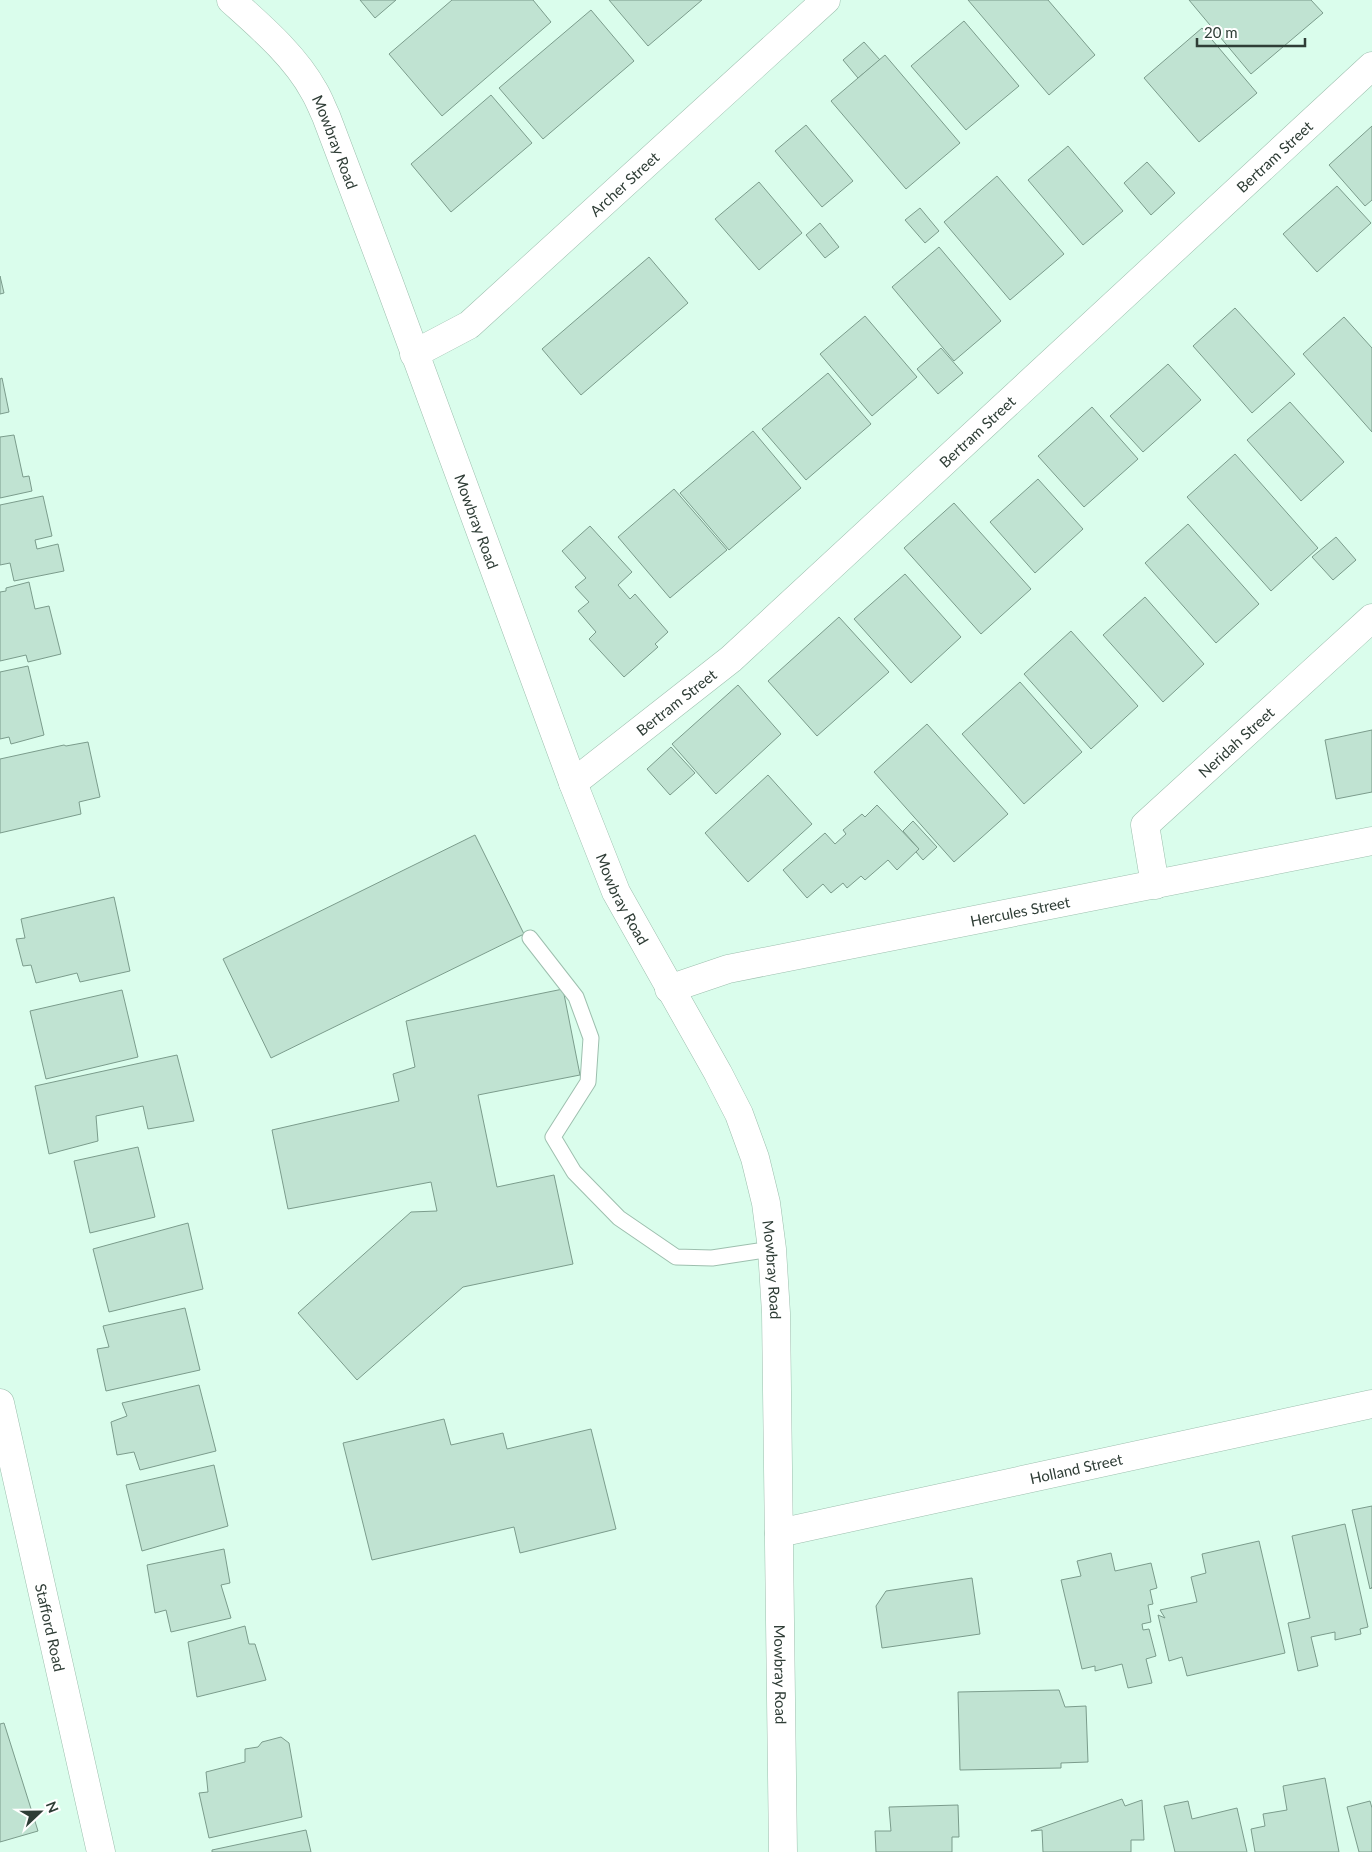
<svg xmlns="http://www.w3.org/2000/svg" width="1372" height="1852" viewBox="0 0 1372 1852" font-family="Lato,sans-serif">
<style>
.building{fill:#c0e3d2;stroke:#7b9c8c}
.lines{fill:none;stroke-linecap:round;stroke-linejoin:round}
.service-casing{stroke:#9dbfae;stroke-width:17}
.minor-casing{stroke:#9dbfae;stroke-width:29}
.secondary-casing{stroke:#9dbfae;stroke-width:29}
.service{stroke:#fff;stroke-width:15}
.minor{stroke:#fff;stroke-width:28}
.secondary{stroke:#fff;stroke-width:28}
.labels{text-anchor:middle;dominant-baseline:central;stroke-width:5;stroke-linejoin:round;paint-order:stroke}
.street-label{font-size:15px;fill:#2f3d36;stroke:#fff}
</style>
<rect width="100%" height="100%" fill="#dafdec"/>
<g class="building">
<path d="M360,0H396L375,18Z"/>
<path d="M452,0H533L551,22L442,116L389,54Z"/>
<path d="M609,0H702L648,46Z"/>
<path d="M968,0H1048L1095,55L1049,95Z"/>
<path d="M1189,0H1311L1323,13L1251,74Z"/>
<path d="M591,10L634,61L543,139L499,88Z"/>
<path d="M964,21L1019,86L966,130L911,66Z"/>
<path d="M1202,28L1257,93L1199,142L1144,78Z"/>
<path d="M864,42L880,60L858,78L843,60Z"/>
<path d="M885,55L960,143L906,189L831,101Z"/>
<path d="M491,95L532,143L451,212L411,164Z"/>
<path d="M806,125L853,181L822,207L775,151Z"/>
<path d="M1372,126V200L1365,206L1329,165Z"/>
<path d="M1068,146L1123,211L1083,245L1028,180Z"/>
<path d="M1147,162L1175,193L1151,215L1124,183Z"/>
<path d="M997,176L1064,254L1010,300L944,222Z"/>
<path d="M759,182L802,233L759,270L715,219Z"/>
<path d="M1337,186L1371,223L1317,272L1283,234Z"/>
<path d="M920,208L939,231L925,243L905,220Z"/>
<path d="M820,223L839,247L825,258L806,235Z"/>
<path d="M939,247L1001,321L954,361L892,287Z"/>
<path d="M649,257L688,303L581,395L542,349Z"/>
<path d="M0,276L4,293L0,294Z"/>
<path d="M1235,308L1295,374L1252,413L1193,346Z"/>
<path d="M865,316L917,377L872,416L820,354Z"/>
<path d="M1344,317L1372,348V432L1303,354Z"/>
<path d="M941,348L963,373L938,394L917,369Z"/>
<path d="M1168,364L1201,400L1143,452L1110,416Z"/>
<path d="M828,373L871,424L806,480L762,429Z"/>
<path d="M2,378L9,412L0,414V379Z"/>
<path d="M1290,402L1344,462L1301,501L1247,440Z"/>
<path d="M1092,407L1138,459L1084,507L1038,456Z"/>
<path d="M753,431L801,488L729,550L680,493Z"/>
<path d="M14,435L23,477L29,476L32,491L0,498V437Z"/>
<path d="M1235,454L1318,548L1271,591L1187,497Z"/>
<path d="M1038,479L1083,529L1035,573L990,522Z"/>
<path d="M674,489L727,550L670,598L618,537Z"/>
<path d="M43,496L52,536L35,540L37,549L58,544L64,571L14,581L10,563L0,565V505Z"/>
<path d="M954,503L1031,589L981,634L904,548Z"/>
<path d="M1188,524L1259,604L1216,643L1145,563Z"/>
<path d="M590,526L632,572L618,585L630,599L635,594L668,632L655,644L658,647L624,677L589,639L596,632L578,611L589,602L575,587L586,578L562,551Z"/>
<path d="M1336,537L1356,560L1333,580L1312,557Z"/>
<path d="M905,574L961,637L911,683L854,619Z"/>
<path d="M29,582L35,609L49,606L61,654L28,662L26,655L0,661V592L6,591V588Z"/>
<path d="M1145,597L1204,664L1163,702L1103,635Z"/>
<path d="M839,617L889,672L817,736L768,681Z"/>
<path d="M1071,631L1138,706L1091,749L1024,674Z"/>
<path d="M28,666L44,735L11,744L9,737L0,739V672Z"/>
<path d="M1020,682L1082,752L1024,804L962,734Z"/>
<path d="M738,685L781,734L716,794L672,744Z"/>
<path d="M927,724L1008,814L954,862L874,772Z"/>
<path d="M1372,730V792L1336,799L1325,740Z"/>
<path d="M88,742L100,797L79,802L81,814L0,833V759L64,745L66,746Z"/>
<path d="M671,747L695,773L670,795L647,769Z"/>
<path d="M768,775L812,824L748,882L705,833Z"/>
<path d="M877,805L919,849L897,870L888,860L865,880L861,876L847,888L843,883L831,893L823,884L807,898L783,870L825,833L835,844L846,834L843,830L862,814L865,817Z"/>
<path d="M913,821L937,847L923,860L916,852L919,849L903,831Z"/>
<path d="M475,835L524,934L271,1058L223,959Z"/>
<path d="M114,897L130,971L80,982L77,973L36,983L31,965L23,966L16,939L25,938L21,919Z"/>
<path d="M563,989L580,1075L478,1095L497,1187L554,1175L573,1264L463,1287L357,1380L298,1313L411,1212L437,1211L431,1182L288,1209L272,1130L399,1101L393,1074L415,1067L406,1021Z"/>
<path d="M122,990L138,1057L46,1079L30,1011Z"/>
<path d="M177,1055L194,1121L148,1129L143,1106L96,1116L98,1141L49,1154L35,1086Z"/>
<path d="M138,1147L155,1217L90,1233L74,1161Z"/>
<path d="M188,1223L203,1289L109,1312L93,1249Z"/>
<path d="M185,1308L200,1370L106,1391L97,1349L109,1347L103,1326Z"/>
<path d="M199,1385L216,1451L140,1470L134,1452L117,1455L111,1422L127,1416L122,1403Z"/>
<path d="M444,1419L451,1445L503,1433L507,1449L591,1429L616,1529L520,1553L514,1527L372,1560L343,1443Z"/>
<path d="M214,1465L228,1526L142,1551L126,1485Z"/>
<path d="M1372,1506V1589V1587L1370,1589L1352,1510Z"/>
<path d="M1345,1524L1368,1627L1360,1629L1361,1634L1335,1640V1632L1311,1637L1318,1666L1298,1671L1288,1623L1310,1618L1292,1536Z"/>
<path d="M1259,1541L1285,1653L1187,1676L1182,1657L1169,1661L1158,1615L1165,1618L1160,1610L1197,1602L1191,1577L1206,1573L1202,1554Z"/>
<path d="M224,1549L230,1583L221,1585L231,1618L171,1632L166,1610L155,1613L147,1565Z"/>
<path d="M1111,1553L1115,1571L1151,1563L1157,1588L1150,1590L1153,1604L1148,1605L1151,1622L1142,1624L1143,1630L1149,1629L1156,1656L1146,1659L1152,1683L1128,1688L1122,1664L1095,1671V1666L1082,1669L1061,1580L1081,1576L1077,1561Z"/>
<path d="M972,1578L980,1634L882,1648L876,1606L886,1591Z"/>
<path d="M245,1626L249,1644H255L266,1680L197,1697L188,1642Z"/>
<path d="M1059,1690L1065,1707L1086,1706L1088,1762L1061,1763V1768L960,1770L958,1692Z"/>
<path d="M4,1723L38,1831L0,1842V1724Z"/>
<path d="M281,1737L289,1743L302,1817L209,1838L199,1793L208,1792L206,1772L245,1762V1749L258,1747L262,1742Z"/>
<path d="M1325,1778L1339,1852H1255L1251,1829L1265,1826L1263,1814L1287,1810L1283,1786Z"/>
<path d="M1122,1799L1125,1806L1142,1800L1144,1840H1131V1852H1043L1042,1830L1031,1831Z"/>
<path d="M1188,1801L1192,1819L1237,1808L1247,1852H1175L1164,1806Z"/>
<path d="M1370,1801L1372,1808V1852H1359L1347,1807Z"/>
<path d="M958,1805L959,1837H952V1852H876L875,1831H891L889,1807Z"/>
<path d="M306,1830L311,1852H212V1850Z"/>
</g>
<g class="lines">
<g class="service-casing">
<path id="service" d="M530,938L576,997L591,1038L588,1082L553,1137L574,1172L619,1218L676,1257L712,1258L772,1249"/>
</g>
<g class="minor-casing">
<g id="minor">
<path id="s1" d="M573,783L731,659L1372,66"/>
<path id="s2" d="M1155,885L1145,825L1372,618"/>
<path id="s3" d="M669,989L728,969L1372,841"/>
<path id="s4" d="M0,1403L101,1852"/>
<path id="s5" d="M779,1533L1372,1404"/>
</g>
</g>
<g class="secondary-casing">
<g id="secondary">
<path id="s6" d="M231,0C261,27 295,56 314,91C319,99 322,108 326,116L388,280L573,783L616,892L718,1073L739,1114L755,1158L766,1203L772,1249L776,1313L783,1852"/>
<path id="s7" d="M414,354L469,325L826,0"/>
</g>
</g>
<use href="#service" class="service"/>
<use href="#minor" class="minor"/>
<use href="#secondary" class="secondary"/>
</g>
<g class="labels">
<g class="street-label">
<text stroke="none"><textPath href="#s6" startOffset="179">Mowbray Road</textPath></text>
<text stroke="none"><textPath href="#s1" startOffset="941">Bertram Street</textPath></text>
<text stroke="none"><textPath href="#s7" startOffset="272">Archer Street</textPath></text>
<text stroke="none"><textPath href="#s1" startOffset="536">Bertram Street</textPath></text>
<text stroke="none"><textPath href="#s6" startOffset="584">Mowbray Road</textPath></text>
<text stroke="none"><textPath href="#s1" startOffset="131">Bertram Street</textPath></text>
<text stroke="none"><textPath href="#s2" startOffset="184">Neridah Street</textPath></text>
<text stroke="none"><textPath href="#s6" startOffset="989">Mowbray Road</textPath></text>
<text stroke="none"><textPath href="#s3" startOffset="360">Hercules Street</textPath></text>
<text stroke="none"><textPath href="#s6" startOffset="1394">Mowbray Road</textPath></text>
<text stroke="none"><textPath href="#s5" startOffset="304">Holland Street</textPath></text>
<text stroke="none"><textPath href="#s4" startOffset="230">Stafford Road</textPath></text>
<text stroke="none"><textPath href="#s6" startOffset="1799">Mowbray Road</textPath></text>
</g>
</g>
<g transform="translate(40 1812) rotate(68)" stroke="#ffffff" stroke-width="4" paint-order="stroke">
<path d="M0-4L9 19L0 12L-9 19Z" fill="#2f3d36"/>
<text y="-8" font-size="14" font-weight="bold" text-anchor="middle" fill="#2f3d36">N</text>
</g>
<path d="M1197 38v8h108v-8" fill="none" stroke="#2f3d36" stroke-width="2.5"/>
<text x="1204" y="38" font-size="15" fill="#2f3d36" stroke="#ffffff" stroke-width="4" paint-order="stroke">20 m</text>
</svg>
